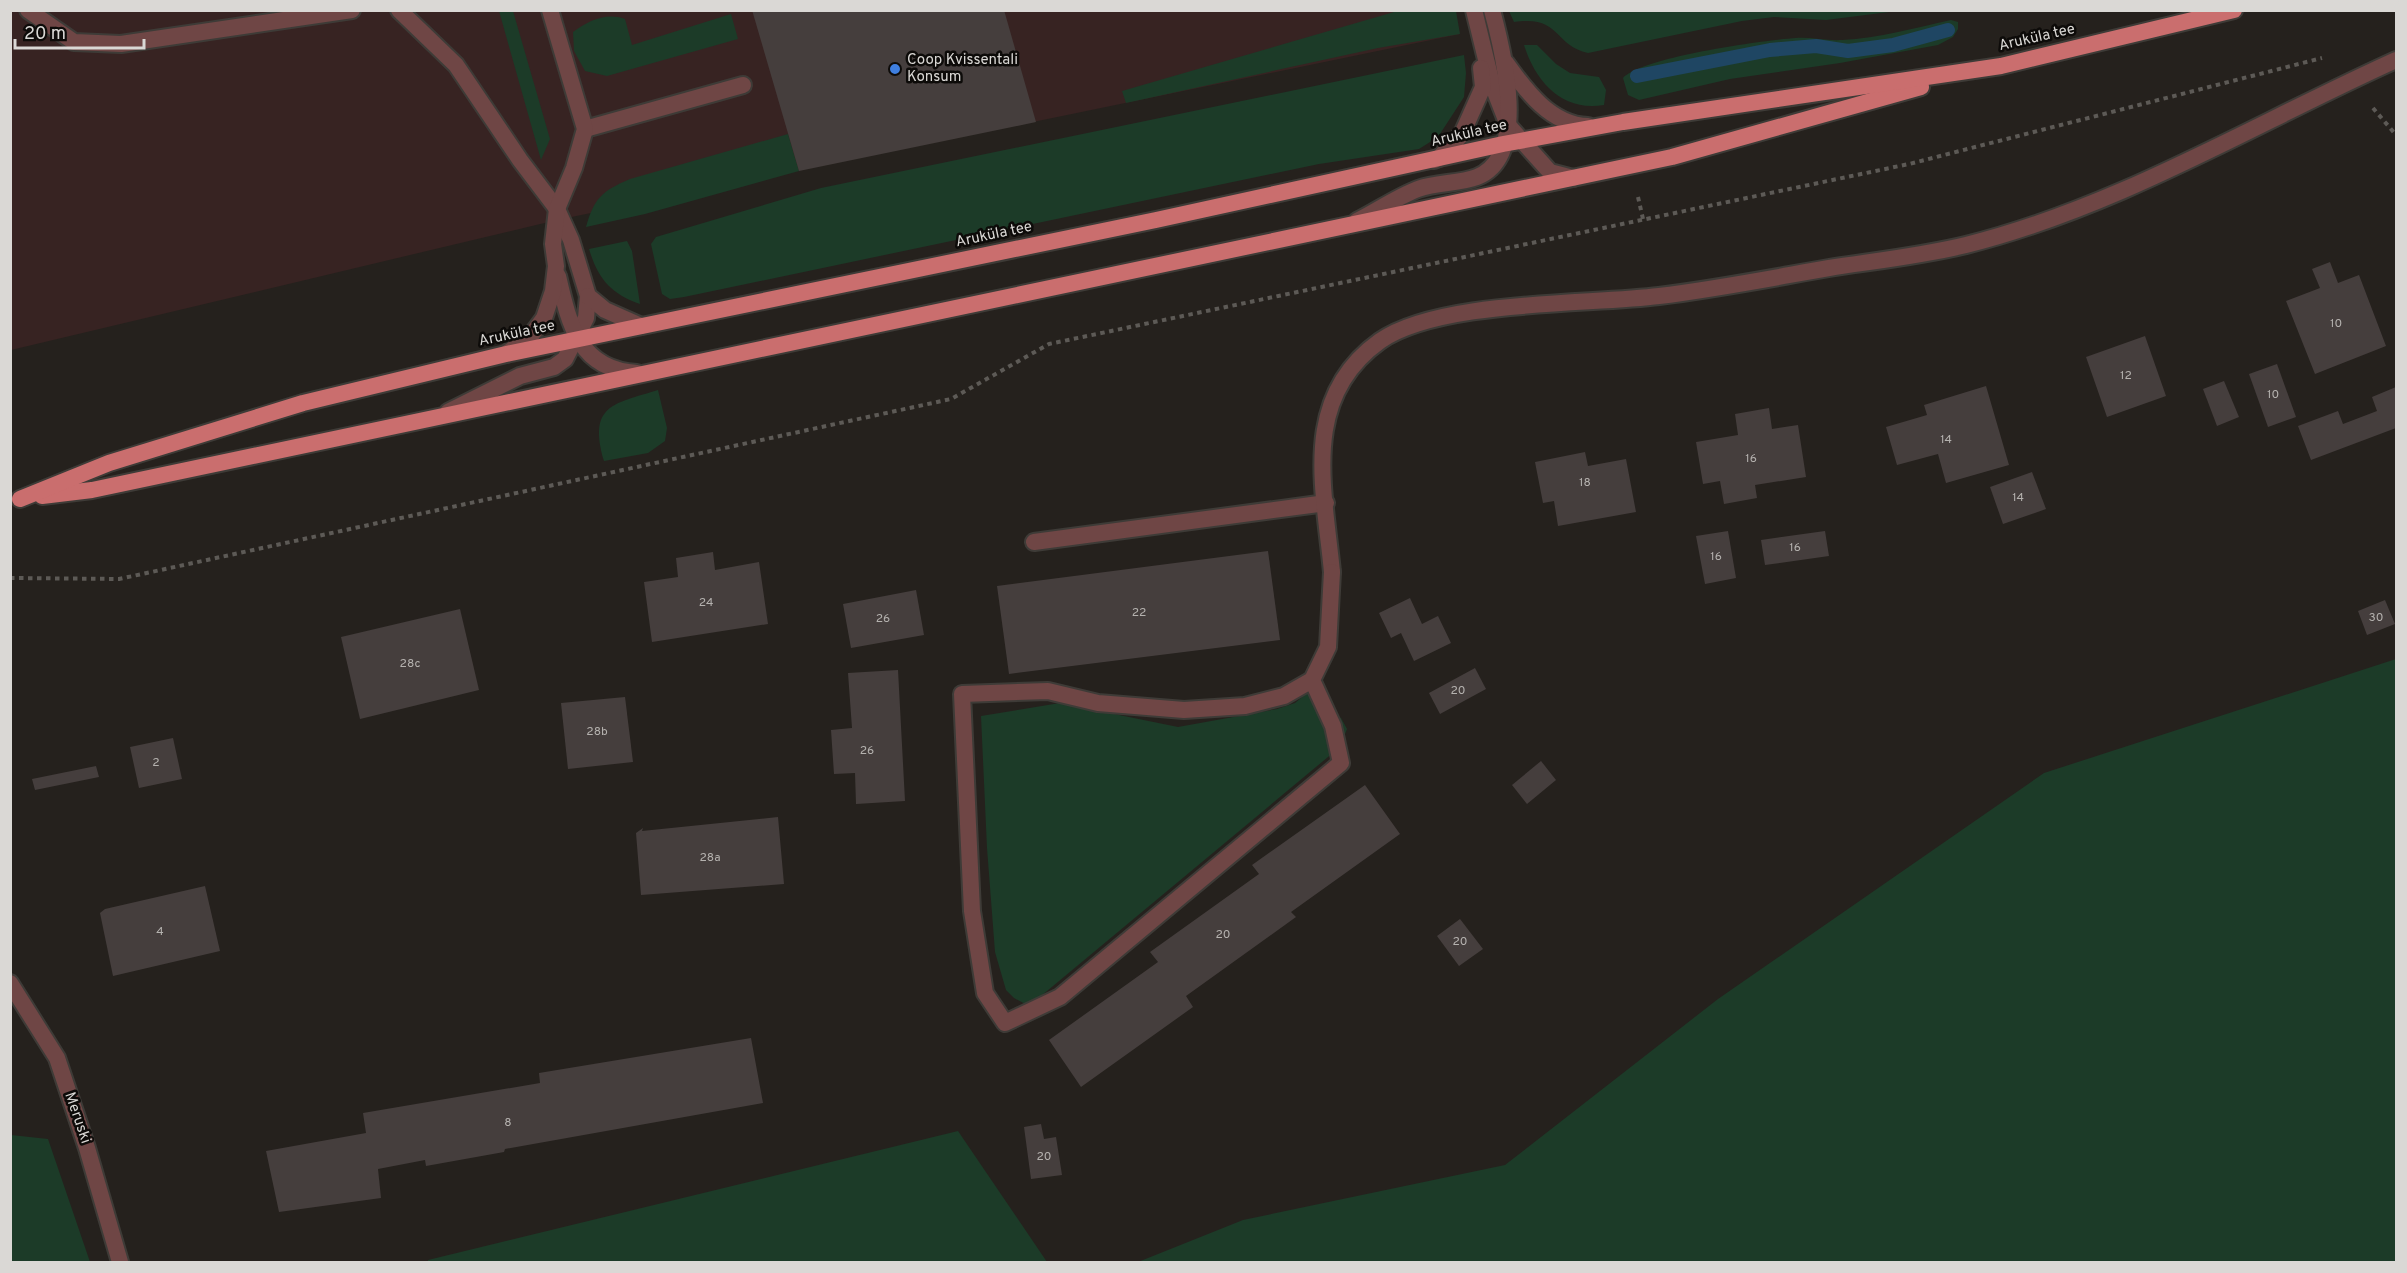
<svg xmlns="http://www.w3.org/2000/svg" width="2407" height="1273" viewBox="0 0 2407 1273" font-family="Overpass,sans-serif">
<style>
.commercial{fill:#372322}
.green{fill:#1c3b28}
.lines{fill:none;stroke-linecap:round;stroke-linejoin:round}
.stream{stroke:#1f4663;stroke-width:14}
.building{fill:#453e3d}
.service-casing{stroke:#3e3b37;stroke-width:20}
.minor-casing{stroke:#3e3b37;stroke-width:20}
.trunk-casing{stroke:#3e3b37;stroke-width:20}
.path{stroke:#5d5a56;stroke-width:4;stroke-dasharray:4.5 4.5;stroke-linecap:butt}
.service{stroke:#6f4645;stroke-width:16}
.minor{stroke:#6f4645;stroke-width:16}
.trunk{stroke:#ca6e6e;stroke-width:16}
.shop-dot{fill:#3f7fe0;stroke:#0d0b09;stroke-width:2}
.labels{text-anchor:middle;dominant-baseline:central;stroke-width:5;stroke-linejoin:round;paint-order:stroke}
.number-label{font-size:12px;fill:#b5b2af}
.street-label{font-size:15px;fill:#dad8d5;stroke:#0d0b09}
.poi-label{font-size:15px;fill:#dad8d5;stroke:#0d0b09;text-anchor:start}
</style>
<rect width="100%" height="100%" fill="#25211d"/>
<path class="commercial" d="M1453,10L1460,34L557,220L11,350L10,11Z"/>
<g class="green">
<path d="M1401,10L1456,11L1460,34L1378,48L1126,103L1122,91Z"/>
<path d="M499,11H513L550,139L541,160Z"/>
<path d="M1509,11H1897L1826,20L1774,17L1742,21L1588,53C1553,45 1561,15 1514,22Z"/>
<path d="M731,14L738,39L607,76L585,71L574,51L573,32C588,21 606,12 625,19L632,45Z"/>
<path d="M1951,20L1958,22V29L1953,37L1938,45L1840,63L1730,79L1639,100L1628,95L1623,78C1642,57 1764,40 1796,38C1811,37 1827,41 1842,40C1879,38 1915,28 1951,20Z"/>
<path d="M1524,45H1537L1556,64L1570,73L1599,77L1606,90L1604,105C1563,112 1536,83 1524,45Z"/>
<path d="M1464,55L1466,73L1464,97L1438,137L1419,149L1319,164L684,297L670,299L662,294L651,244L656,237L821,188Z"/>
<path d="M788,134L799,171L645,214L586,227C594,198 602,191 630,179Z"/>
<path d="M627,241L632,251L640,304C611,294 598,279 589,249Z"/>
<path d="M658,390L667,428L665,441L648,453L604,461C588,405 613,404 658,390Z"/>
<path d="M2396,659V1262H1138L1243,1220L1505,1165L1718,999L2044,773Z"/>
<path d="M1308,692L1341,718L1347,729L1340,747L1029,1006L1014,998L1006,990L995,952L987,848L981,716L1060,703L1178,727L1277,709L1295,703Z"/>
<path d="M958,1131L1047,1262H428V1260Z"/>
<path d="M11,1135L48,1139L90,1262H11Z"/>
</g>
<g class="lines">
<path class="stream" d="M1637,76L1770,50L1816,46L1848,51L1893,45L1948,30"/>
</g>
<g class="building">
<path d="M752,10H1004L1036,122L799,171Z"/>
<path d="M2330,262L2338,283L2359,275L2386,346L2315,374L2286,301L2320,288L2312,269Z"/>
<path d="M2145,336L2166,396L2107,417L2086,357Z"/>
<path d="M2277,364L2296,417L2268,427L2249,374Z"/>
<path d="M2224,381L2239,417L2217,426L2203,389Z"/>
<path d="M1986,386L2009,465L1946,483L1938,454L1897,465L1886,427L1927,415L1924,405Z"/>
<path d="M2396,387V428L2311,460L2298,426L2338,411L2343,424L2377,411L2372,397Z"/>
<path d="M1769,408L1772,429L1798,425L1806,477L1755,485L1757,498L1724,504L1720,481L1703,484L1696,442L1738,435L1735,414Z"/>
<path d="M1585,452L1588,466L1626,459L1636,512L1558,526L1554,501L1543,503L1535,462Z"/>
<path d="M2032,472L2046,509L2003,524L1990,487Z"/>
<path d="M1728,531L1736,578L1705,584L1696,536Z"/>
<path d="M1825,531L1829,556L1765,565L1761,540Z"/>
<path d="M1268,551L1280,640L1009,674L997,586Z"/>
<path d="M713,552L715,570L759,562L768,624L652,642L644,582L678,577L676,558Z"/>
<path d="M916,590L924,635L851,648L843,604Z"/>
<path d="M1410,598L1422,624L1438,616L1451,643L1414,661L1401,633L1391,638L1379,613Z"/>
<path d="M2385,600L2395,624L2367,635L2358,611Z"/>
<path d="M460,609L479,690L360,719L341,637Z"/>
<path d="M1475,668L1486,689L1440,714L1429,693Z"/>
<path d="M898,670L905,801L856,804L855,773L834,774L831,730L852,728L848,673Z"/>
<path d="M625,697L633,762L568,769L561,703Z"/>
<path d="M173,738L182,779L139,788L130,747Z"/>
<path d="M1541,761L1556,780L1527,804L1512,785Z"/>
<path d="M96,766L99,777L35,790L32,779Z"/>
<path d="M1365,785L1400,834L1291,912L1296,917L1186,996L1193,1007L1081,1087L1049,1040L1158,962L1150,952L1259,874L1252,865Z"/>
<path d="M778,817L784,884L641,895L636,833L643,828L642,831Z"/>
<path d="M205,886L220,951L113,976L100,913L105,909Z"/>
<path d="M1460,919L1483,949L1459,966L1437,936Z"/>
<path d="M751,1038L763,1103L505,1149L504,1152L426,1166L425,1160L378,1169L381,1198L279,1212L266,1151L366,1133L363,1113L540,1083L539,1073Z"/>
<path d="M1041,1124L1044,1139L1056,1137L1062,1175L1031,1179L1024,1127Z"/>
</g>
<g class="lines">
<g class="service-casing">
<g id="service">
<path d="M28,10L74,42L121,44L352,10"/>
<path d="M399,10L456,65L520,160L557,209L571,240L588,296L586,318L565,359L554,367L520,376L448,412"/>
<path d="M1474,10L1492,84L1508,125L1550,172L1573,178"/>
<path d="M1506,63C1526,91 1551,125 1588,126"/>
<path d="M585,129L743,85"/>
<path d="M1434,160L1439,158L1462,134L1483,87L1481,68"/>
<path d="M1357,221C1377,211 1397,197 1418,189C1437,182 1459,184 1477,177C1530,156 1503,51 1492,10"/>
<path d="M558,276C569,324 579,370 637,373"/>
<path d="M588,296L605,310L641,326"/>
<path d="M506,354L530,337L544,318L553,291L556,266L553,244L557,209L574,168L585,129L550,10"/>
<path d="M1034,542L1326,503"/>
<path d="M1332,572C1324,488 1300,398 1380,341C1439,300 1586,305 1659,296C1716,289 1772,278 1829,268C1874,261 1921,256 1966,245C2118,207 2254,124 2396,60"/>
</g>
</g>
<g class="minor-casing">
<g id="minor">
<path d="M1312,680L1333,726L1341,763L1060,997L1005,1023L985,993L972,911L962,694L1048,691L1098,703L1184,710L1245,706L1284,696L1312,680L1328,647L1332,572"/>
<path d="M10,983L57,1058L87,1148L120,1262"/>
</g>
</g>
<g class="trunk-casing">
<g id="trunk">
<path d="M42,496L92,490L1672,157L1921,87"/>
<path d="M20,499L109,463L303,403L506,354L1156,220L1503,144L1623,122L2001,66L2234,10"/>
</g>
</g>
<g class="path">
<path d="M2373,108L2396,135"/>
<path d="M1638,197L1643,219"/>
<path d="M10,578L119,579L951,399L1049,344L1909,164L2322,58"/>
</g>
<use href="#service" class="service"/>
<use href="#minor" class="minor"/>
<use href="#trunk" class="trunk"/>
</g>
<circle class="shop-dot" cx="895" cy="69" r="6"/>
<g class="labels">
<g class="number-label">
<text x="2336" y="324">10</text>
<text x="2126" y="376">12</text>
<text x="2273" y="395">10</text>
<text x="1946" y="440">14</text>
<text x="1751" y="459">16</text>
<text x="1585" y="483">18</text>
<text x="2018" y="498">14</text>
<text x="1795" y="548">16</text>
<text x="1716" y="557">16</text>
<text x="706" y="603">24</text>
<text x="1139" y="613">22</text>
<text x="2376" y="618">30</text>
<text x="883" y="619">26</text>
<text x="410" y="664">28c</text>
<text x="1458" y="691">20</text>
<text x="597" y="732">28b</text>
<text x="867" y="751">26</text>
<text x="156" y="763">2</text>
<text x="710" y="858">28a</text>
<text x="160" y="932">4</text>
<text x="1223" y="935">20</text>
<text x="1460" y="942">20</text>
<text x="508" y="1123">8</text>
<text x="1044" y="1157">20</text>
</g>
<g class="street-label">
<text transform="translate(2037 38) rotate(-13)">Aruküla tee</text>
<text transform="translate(1469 134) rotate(-13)">Aruküla tee</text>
<text transform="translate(994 235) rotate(-12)">Aruküla tee</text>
<text transform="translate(517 334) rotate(-12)">Aruküla tee</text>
<text transform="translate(77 1118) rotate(71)">Meruski</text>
</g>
<g class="poi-label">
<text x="907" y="60">Coop Kvissentali<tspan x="907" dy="17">Konsum</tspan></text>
</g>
</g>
<rect width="2407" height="1273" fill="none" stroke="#dad8d5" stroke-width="24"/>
<path d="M15 39v9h129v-9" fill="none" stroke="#dad8d5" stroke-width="3"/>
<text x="24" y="39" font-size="18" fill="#dad8d5" stroke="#0d0b09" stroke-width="4.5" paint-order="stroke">20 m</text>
</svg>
